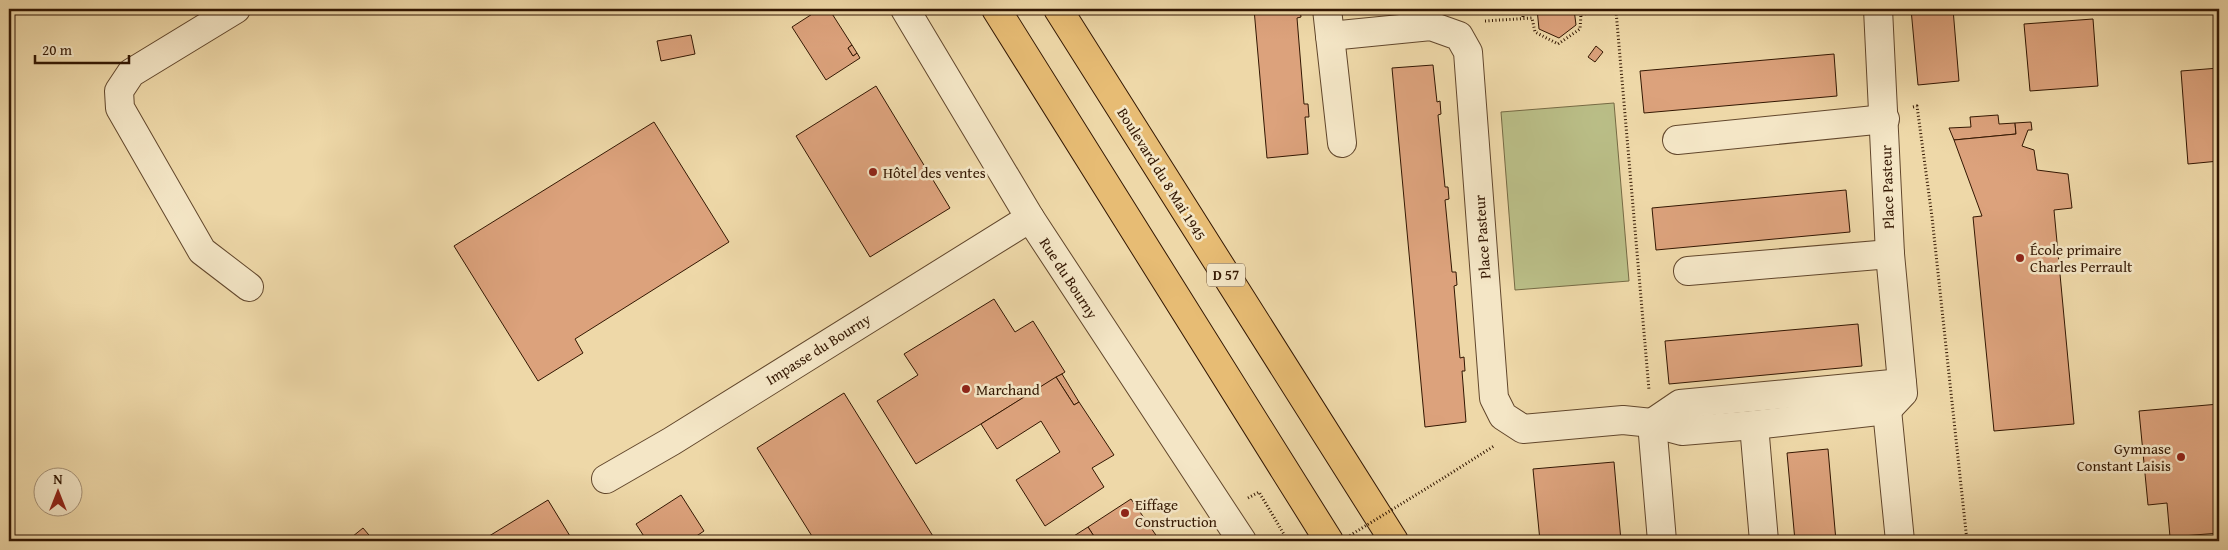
<svg xmlns="http://www.w3.org/2000/svg" width="2228" height="550" viewBox="0 0 2228 550" font-family="'Gentium Book Plus',serif">
<style>
.green{fill:#babe87;stroke:#766a44}
.building{fill:#dca27c;stroke:#331702}
.lines{fill:none;stroke-linecap:round;stroke-linejoin:round}
.minor-casing{stroke:#62472c;stroke-width:30}
.primary-casing{stroke:#331702;stroke-width:30}
.path{stroke:#331702;stroke-width:3;stroke-dasharray:1 2.5;stroke-linecap:butt}
.minor{stroke:#f4e6c6;stroke-width:28}
.primary{stroke:#e7bc74;stroke-width:28}
.path-bridge{stroke:#331702;stroke-width:3;stroke-dasharray:1 2.5;stroke-linecap:butt}
.poi-dot{fill:#8f2418;stroke:#f4e6c6;stroke-width:2}
.labels{text-anchor:middle;dominant-baseline:central;stroke-width:5;stroke-linejoin:round;paint-order:stroke}
.shield{fill:#f4e6c6;stroke:#6d553d;stroke-width:1}
.shield-label{font-size:14px;font-weight:bold;fill:#331702}
.poi-label{font-size:15px;fill:#331702;stroke:#f4e6c6;text-anchor:start}
.street-label{font-size:15px;fill:#331702;stroke:#f4e6c6}
</style>
<rect width="100%" height="100%" fill="#eed8a8"/>
<filter id="stains"><feTurbulence type="fractalNoise" baseFrequency=".004" numOctaves="4"/><feColorMatrix values="0 0 0 0 .2 0 0 0 0 .09 0 0 0 0 .02 0 0 0 .5 -.17"/></filter>
<radialGradient id="worn" r=".72"><stop offset=".6" stop-color="#630" stop-opacity="0"/><stop offset="1" stop-color="#630" stop-opacity=".3"/></radialGradient>
<path class="green" d="M1614,103L1629,281L1515,290L1501,112Z"/>
<g class="building">
<path d="M820,9H829L852,45L848,48L853,56L857,53L860,58L826,80L792,27Z"/>
<path d="M1254,9H1300L1301,17L1297,18L1304,104H1308L1309,117H1305L1308,154L1267,158Z"/>
<path d="M1537,9H1574L1576,25L1559,38L1539,29Z"/>
<path d="M1911,9H1953L1959,81L1918,85Z"/>
<path d="M2093,19L2098,86L2030,91L2024,24Z"/>
<path d="M691,35L695,54L661,61L657,41Z"/>
<path d="M852,45L857,53L853,56L848,48Z"/>
<path d="M1596,46L1603,52L1595,62L1588,57Z"/>
<path d="M1834,54L1837,96L1644,113L1640,71Z"/>
<path d="M1433,65L1437,102L1440,101L1441,114L1438,115L1445,187H1448L1449,199L1445,200L1452,272H1456L1457,285L1454,286L1460,358L1464,357L1465,371H1462L1466,422L1425,427L1392,68Z"/>
<path d="M2219,68V161L2188,164L2181,71Z"/>
<path d="M876,86L950,208L870,257L796,136Z"/>
<path d="M1998,115L1999,124L2015,123L2016,134L1954,140L1949,128L1971,127L1970,117Z"/>
<path d="M654,122L729,242L575,339L583,353L538,381L454,246Z"/>
<path d="M2031,122L2032,130H2028L2022,146L2034,150L2037,170L2068,174L2072,208L2054,210L2074,424L1994,431L1973,217L1982,216L1954,140L2016,134L2015,123Z"/>
<path d="M1846,190L1850,232L1656,250L1652,208Z"/>
<path d="M994,299L1015,332L1033,321L1065,372L916,464L877,401L918,375L904,354Z"/>
<path d="M1858,324L1862,366L1669,384L1665,341Z"/>
<path d="M1062,374L1079,402L1074,405L1056,377Z"/>
<path d="M1056,377L1074,405L1079,402L1114,455L1092,468L1104,487L1045,526L1016,480L1060,452L1041,421L997,449L981,424Z"/>
<path d="M844,393L936,541H815L757,448Z"/>
<path d="M2219,404V533L2170,537L2167,503L2148,505L2139,411Z"/>
<path d="M1828,449L1836,541H1795L1787,453Z"/>
<path d="M1614,462L1621,541H1540L1533,469Z"/>
<path d="M681,495L704,531L689,541H647L636,524Z"/>
<path d="M1131,499L1160,541H1097L1088,527Z"/>
<path d="M548,500L573,541H481Z"/>
<path d="M1088,527L1097,541H1066Z"/>
<path d="M363,528L374,541H347Z"/>
</g>
<g class="lines">
<g class="minor-casing">
<g id="minor">
<path d="M236,9L131,73L119,91L120,108L202,251L249,287"/>
<path d="M905,9L1030,218L1242,541"/>
<path d="M1327,9L1342,143"/>
<path d="M1330,36L1431,26L1459,36L1468,52L1494,398L1503,416L1523,429L1623,420L1652,423L1682,431L1754,425L1887,410L1903,393L1890,254L1878,9"/>
<path d="M1677,140L1885,119"/>
<path d="M1688,271L1890,254"/>
<path d="M1887,410L1900,541"/>
<path d="M1652,423L1680,404L1902,383"/>
<path d="M1652,423L1662,541"/>
<path d="M1754,425L1764,541"/>
<path d="M606,479L672,441L1030,218"/>
</g>
</g>
<g class="primary-casing">
<g id="primary">
<path d="M996,9L1329,541"/>
<path d="M1058,9L1394,541"/>
</g>
</g>
<g class="path">
<path d="M1523,9V18"/>
<path d="M1581,9V14"/>
<path d="M1616,11L1649,390"/>
<path d="M1485,21L1532,18L1535,32L1558,44L1580,29L1581,14L1641,9"/>
<path d="M1913,107L1917,106L1932,217L1967,541"/>
<path d="M1445,477L1494,446"/>
<path d="M1248,498L1259,492L1288,541"/>
</g>
<use href="#minor" class="minor"/>
<use href="#primary" class="primary"/>
<path class="path-bridge" d="M1341,541L1445,477"/>
</g>
<g class="poi-dot">
<circle cx="873" cy="172" r="5"/>
<circle cx="2020" cy="258" r="5"/>
<circle cx="966" cy="389" r="5"/>
<circle cx="2181" cy="457" r="5"/>
<circle cx="1125" cy="513" r="5"/>
</g>
<g class="labels">
<rect class="shield" x="1207" y="263.5" width="38" height="23" rx="4"/>
<g class="shield-label">
<text x="1226" y="275">D 57</text>
</g>
<g class="poi-label">
<text x="883" y="172">Hôtel des ventes</text>
<text x="2030" y="249">École primaire<tspan x="2030" dy="17">Charles Perrault</tspan></text>
<text x="976" y="389">Marchand</text>
<text x="2171" y="448" text-anchor="end">Gymnase<tspan x="2171" dy="17">Constant Laisis</tspan></text>
<text x="1135" y="504">Eiffage<tspan x="1135" dy="17">Construction</tspan></text>
</g>
<g class="street-label">
<text transform="translate(1162 174) rotate(58)">Boulevard du 8 Mai 1945</text>
<text transform="translate(1887 187) rotate(-92)">Place Pasteur</text>
<text transform="translate(1482 237) rotate(-94)">Place Pasteur</text>
<text transform="translate(1069 278) rotate(57)">Rue du Bourny</text>
<text transform="translate(818 349) rotate(-32)">Impasse du Bourny</text>
</g>
</g>
<rect width="2228" height="550" fill="none" stroke="#eed8a8" stroke-width="30"/>
<rect x="10" y="10" width="2208" height="530" fill="none" stroke="#331702" stroke-width="2.5"/>
<rect x="15" y="15" width="2198" height="520" fill="none" stroke="#331702"/>
<g transform="translate(58 492)"><circle r="24" fill="#f4e6c6" stroke="#a79378"/>
<path d="M0-4L9 19L0 12L-9 19Z" fill="#8f2418"/>
<text y="-8" font-size="14" font-weight="bold" text-anchor="middle" fill="#331702">N</text>
</g>
<path d="M35 55v8h94v-8" fill="none" stroke="#331702" stroke-width="2.5"/>
<text x="42" y="55" font-size="15" fill="#331702" stroke="#f4e6c6" stroke-width="4" paint-order="stroke">20 m</text>
<rect width="100%" height="100%" filter="url(#stains)"/>
<rect width="100%" height="100%" fill="url(#worn)"/>
</svg>
